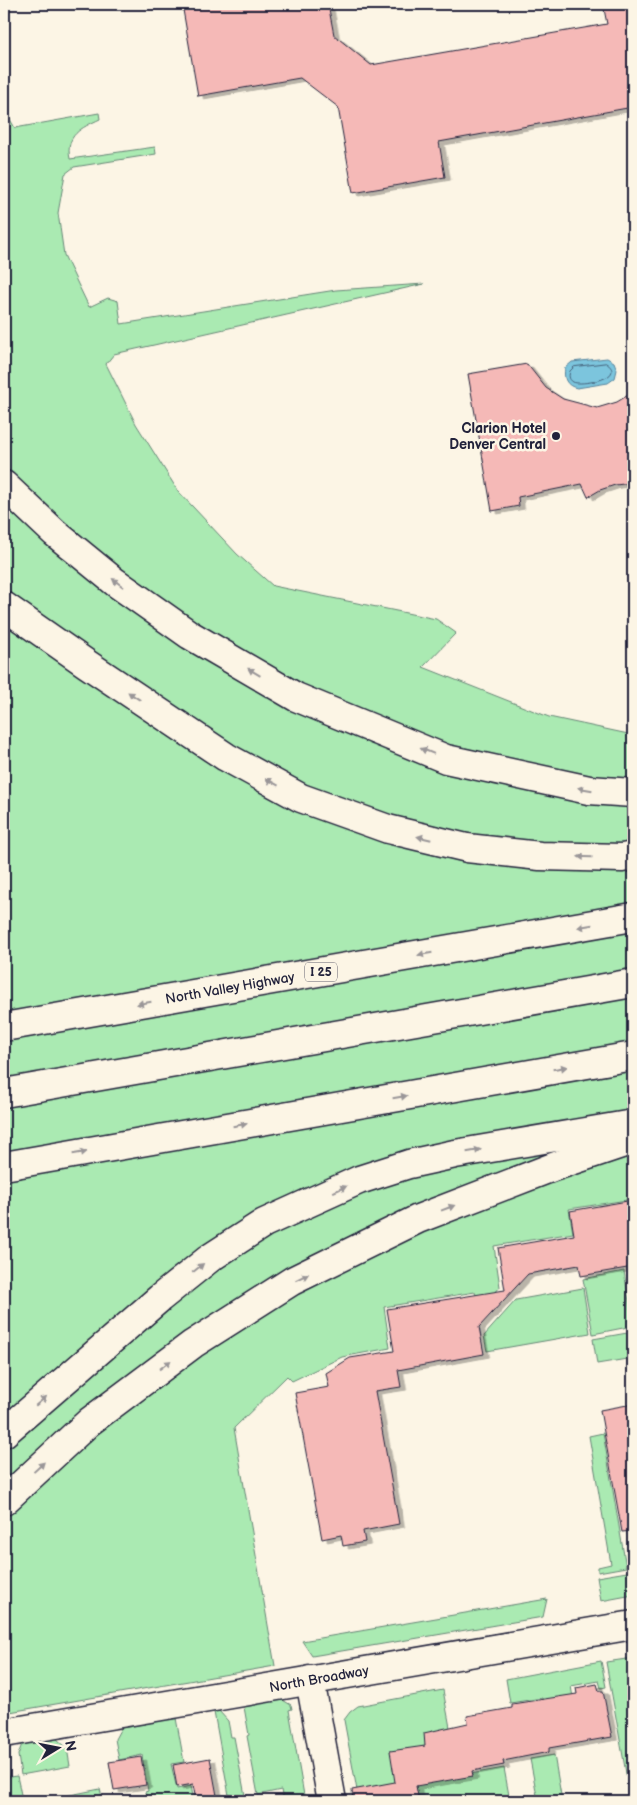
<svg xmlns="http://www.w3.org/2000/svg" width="637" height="1805" viewBox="0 0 637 1805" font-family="'Balsamiq Sans',sans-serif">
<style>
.green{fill:#aaeab2;stroke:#668676}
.water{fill:#7cc5dd;stroke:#58849c}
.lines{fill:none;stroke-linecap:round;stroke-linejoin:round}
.shore{stroke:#46637c;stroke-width:1}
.building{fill:#f5b9b7;stroke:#22223b;filter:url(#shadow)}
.tertiary-casing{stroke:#22223b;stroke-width:31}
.motorway-casing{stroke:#22223b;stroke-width:31}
.tertiary{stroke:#fcf5e5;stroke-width:28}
.motorway{stroke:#fcf5e5;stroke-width:28}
.oneway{fill:#9a9698}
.poi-dot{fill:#22223b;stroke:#fcf5e5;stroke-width:2}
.labels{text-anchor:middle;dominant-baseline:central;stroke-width:5;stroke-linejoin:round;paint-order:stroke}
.shield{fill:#fcf5e5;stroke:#63616e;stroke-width:1}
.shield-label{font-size:12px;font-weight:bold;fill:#22223b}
.poi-label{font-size:14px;font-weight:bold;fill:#22223b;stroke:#fcf5e5;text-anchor:end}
.street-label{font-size:14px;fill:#22223b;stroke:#fcf5e5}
</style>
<defs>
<filter id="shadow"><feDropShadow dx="5.5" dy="3" stdDeviation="0" flood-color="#0004"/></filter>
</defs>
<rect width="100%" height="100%" fill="#fcf5e5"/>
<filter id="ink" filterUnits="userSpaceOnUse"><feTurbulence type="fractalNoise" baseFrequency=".02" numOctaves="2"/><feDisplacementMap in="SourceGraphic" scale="10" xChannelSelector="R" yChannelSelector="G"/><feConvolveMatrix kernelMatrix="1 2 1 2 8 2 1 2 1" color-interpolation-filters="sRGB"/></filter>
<g filter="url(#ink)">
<g class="green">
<path d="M4,109L15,128L99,113L100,119C81,128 65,135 70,159L155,147L156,154L74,167L65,174L58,213L64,255L89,307L108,298L118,301L121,324L336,290L424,284L114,354L106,364L136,424L178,491L237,554L273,586L436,619L456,633L423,667L549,717L633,735V1199L569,1209L573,1233L494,1246L500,1287L479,1312L475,1292L384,1307L390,1348L342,1357L292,1381L287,1376L234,1428L275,1666L4,1713Z"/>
<path d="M624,1271L633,1326L593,1334L583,1279Z"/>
<path d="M583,1288L590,1333L487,1351L484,1336L516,1300Z"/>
<path d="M633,1332V1358L597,1364L593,1339Z"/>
<path d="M603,1433L626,1567L598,1572V1567L611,1564L589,1436Z"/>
<path d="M633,1571V1595L601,1601L597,1577Z"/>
<path d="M547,1599L543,1617L312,1656L302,1641Z"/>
<path d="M633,1658V1801H631L606,1662Z"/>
<path d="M601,1661L606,1687L601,1688L599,1681L571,1686L577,1721L548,1731L542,1698L510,1703L506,1679Z"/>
<path d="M443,1690L459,1776L504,1768L510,1801H359L344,1720L350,1712L358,1706Z"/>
<path d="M281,1699L291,1705L292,1709L289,1710L305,1801H283L281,1790L258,1795L247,1736L249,1735L244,1707Z"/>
<path d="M219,1711L228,1721L231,1737H234L246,1801H230L214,1712Z"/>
<path d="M176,1718L184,1762L171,1764L177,1789L191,1786L194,1801H147L145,1792L148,1791L142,1755L119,1760L115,1739L121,1728Z"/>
<path d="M56,1738L67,1748L70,1766L21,1775L18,1755L22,1744Z"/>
<path d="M554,1755L562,1801H538L530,1759Z"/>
<path d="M4,1760L6,1762L9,1777L17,1776L22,1799L39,1795L40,1801L100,1789L103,1801H4Z"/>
</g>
<path class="water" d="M607,358L614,362L617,370L615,378L608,383L577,388C566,386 563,378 565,368L572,362Z"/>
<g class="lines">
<path class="shore" d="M606,363C629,378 580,386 573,382C568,379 569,375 570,371L574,367Z"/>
</g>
<g class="building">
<path d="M182,4H328L334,35L371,65L607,24L603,4H633V107L439,142L445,177L353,193L338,107L300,78L198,96Z"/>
<path d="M527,364L546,388L563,399L597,408L617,402L633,392V483L615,485L600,490L588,497L582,484L518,497L519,506L492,511L468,374Z"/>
<path d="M633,1200V1267L581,1276L579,1265L528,1274L479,1327L484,1354L398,1370L401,1387L375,1391L399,1524L363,1531L365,1542L343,1546L341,1535L322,1539L295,1393L329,1387L326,1373L350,1358L394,1351L387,1309L505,1290L498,1248L574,1235L570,1211Z"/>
<path d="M633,1404V1531L622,1532L600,1410Z"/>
<path d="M597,1684L599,1691H603L612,1737L549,1748V1752L503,1761L504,1765L472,1771L473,1776L416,1786L419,1801H353L352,1790L395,1782L390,1751L425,1746L424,1733L468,1723L467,1716L512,1708V1704L577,1694L576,1688Z"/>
<path d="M141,1757L146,1785L114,1790L109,1762Z"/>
<path d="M210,1758L218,1801H196L193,1784L177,1787L173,1765Z"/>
</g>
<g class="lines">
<g class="tertiary-casing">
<g id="tertiary">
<path d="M310,1680L332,1801"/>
<path d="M4,1733L633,1625"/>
</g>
</g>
<g class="motorway-casing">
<g id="motorway">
<path d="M4,485L55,533L115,582L190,635L296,697L446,759L589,790L633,793"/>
<path d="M4,606L87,664L226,757L301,798L388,829L467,848L540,856L622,858L633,856"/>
<path d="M4,1027L633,917"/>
<path d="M4,1093L633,983"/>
<path d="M4,1166L633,1056"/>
<path d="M4,1433L160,1298L210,1258L264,1223L359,1180L409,1164L455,1154L633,1124"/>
<path d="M4,1501L89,1422L193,1344L292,1281L418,1219L553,1167L633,1140"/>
</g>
</g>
<use href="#tertiary" class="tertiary"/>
<use href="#motorway" class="motorway"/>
</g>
<defs><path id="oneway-solid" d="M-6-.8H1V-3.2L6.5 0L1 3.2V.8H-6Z" transform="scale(1.25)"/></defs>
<g class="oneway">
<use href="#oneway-solid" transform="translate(118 583) rotate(-143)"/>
<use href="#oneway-solid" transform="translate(254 672) rotate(-149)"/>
<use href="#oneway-solid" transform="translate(134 696) rotate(-146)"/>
<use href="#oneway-solid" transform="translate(427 751) rotate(-158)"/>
<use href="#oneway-solid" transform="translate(272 782) rotate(-151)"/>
<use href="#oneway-solid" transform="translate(585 789) rotate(-170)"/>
<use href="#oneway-solid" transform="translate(424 838) rotate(-167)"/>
<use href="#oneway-solid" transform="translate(585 857) rotate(-179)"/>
<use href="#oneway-solid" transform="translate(585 926) rotate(170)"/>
<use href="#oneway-solid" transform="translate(425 954) rotate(170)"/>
<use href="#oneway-solid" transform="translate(144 1003) rotate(170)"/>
<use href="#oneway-solid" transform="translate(560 1068) rotate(-10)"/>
<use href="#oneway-solid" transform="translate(400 1097) rotate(-10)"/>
<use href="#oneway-solid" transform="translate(240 1125) rotate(-10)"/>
<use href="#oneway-solid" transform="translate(474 1151) rotate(-10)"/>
<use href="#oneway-solid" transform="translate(80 1153) rotate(-10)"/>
<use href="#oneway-solid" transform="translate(340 1189) rotate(-24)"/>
<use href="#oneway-solid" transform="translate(448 1208) rotate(-21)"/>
<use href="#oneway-solid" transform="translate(198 1268) rotate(-39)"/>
<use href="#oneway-solid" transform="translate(302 1277) rotate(-26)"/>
<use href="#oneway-solid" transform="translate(165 1365) rotate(-37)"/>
<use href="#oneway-solid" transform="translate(41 1401) rotate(-40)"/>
<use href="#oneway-solid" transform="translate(39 1467) rotate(-43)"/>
</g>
</g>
<circle class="poi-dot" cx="556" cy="436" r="5"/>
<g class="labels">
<rect class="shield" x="305" y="962.5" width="32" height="19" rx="4"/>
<g class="shield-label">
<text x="321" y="972">I 25</text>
</g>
<g class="poi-label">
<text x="546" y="428">Clarion Hotel<tspan x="546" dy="16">Denver Central</tspan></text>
</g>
<g class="street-label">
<text transform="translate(230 988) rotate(-10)">North Valley Highway</text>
<text transform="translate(319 1679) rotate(-10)">North Broadway</text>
</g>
</g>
<rect width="637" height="1805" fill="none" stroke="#fcf5e5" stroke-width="20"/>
<rect x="10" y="10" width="617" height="1785" fill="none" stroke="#22223b" stroke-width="2" filter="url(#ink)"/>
<g transform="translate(58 1748) rotate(80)" stroke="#fcf5e5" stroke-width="4" paint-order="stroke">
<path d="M0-4L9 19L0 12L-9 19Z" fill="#22223b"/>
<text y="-8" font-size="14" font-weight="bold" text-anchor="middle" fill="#22223b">N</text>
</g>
</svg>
